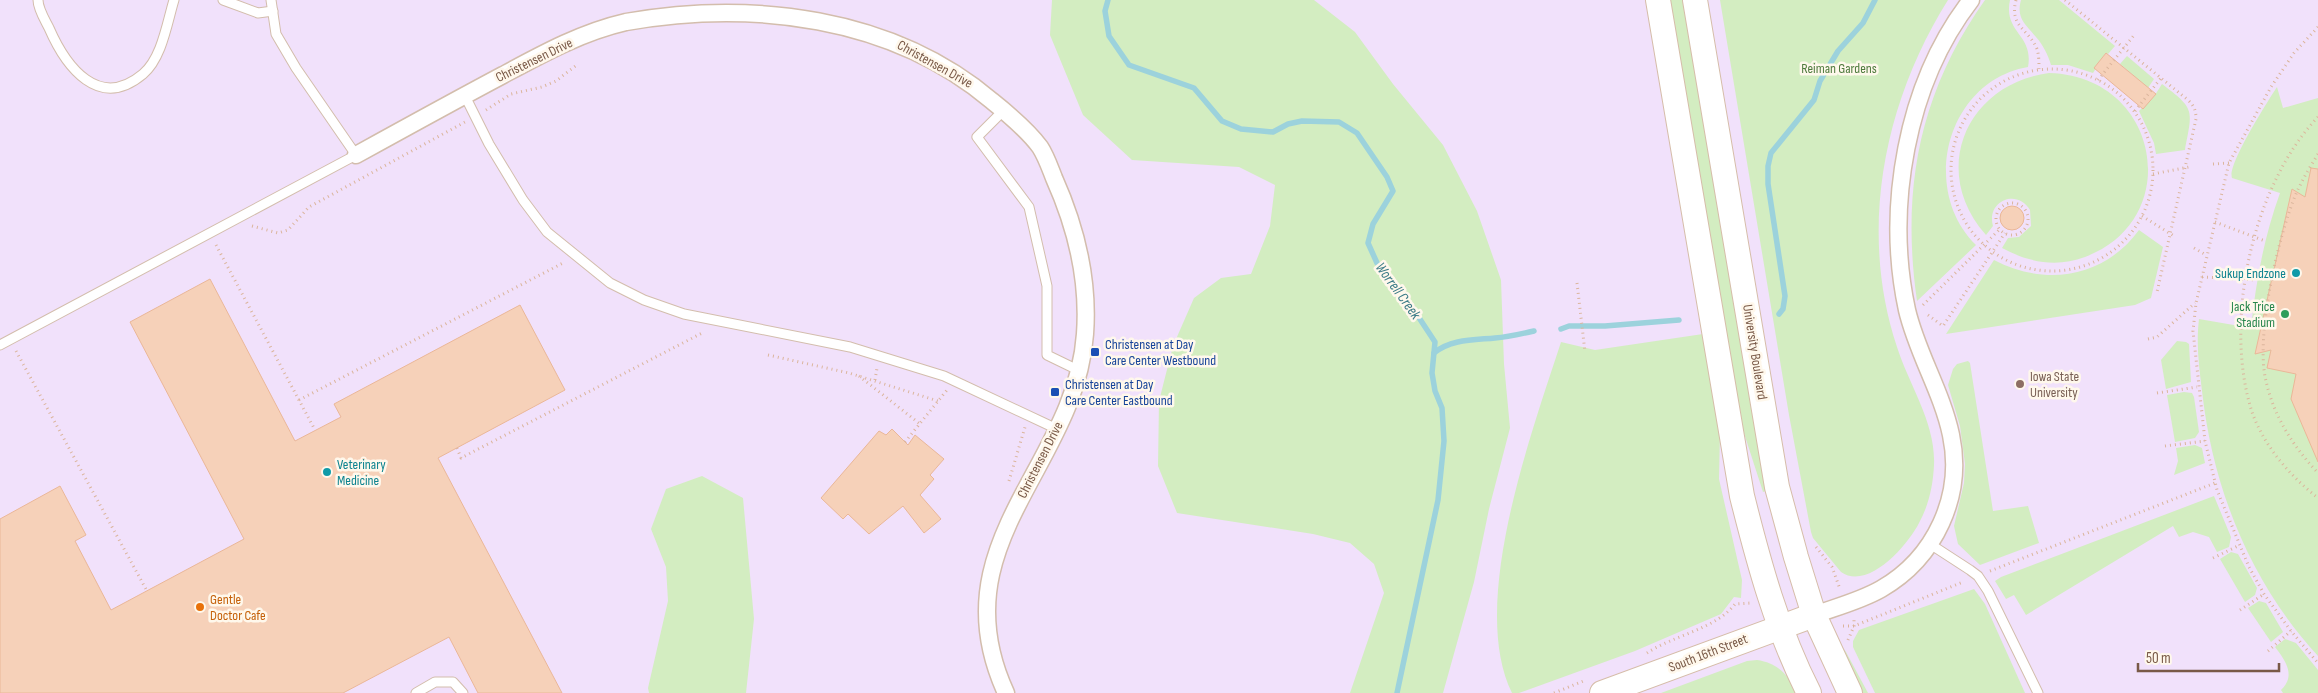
<svg xmlns="http://www.w3.org/2000/svg" width="2318" height="693" viewBox="0 0 2318 693" font-family="'Sofia Sans Condensed',sans-serif">
<style>
.education{fill:#f1e1fb}
.green{fill:#d3edc1}
.lines{fill:none;stroke-linecap:round;stroke-linejoin:round}
.stream{stroke:#9cd2dc;stroke-width:5.5}
.building{fill:#f6d1b9;stroke:#eab798}
.lane-casing{stroke:#d3bdac;stroke-width:11}
.street-casing{stroke:#d3bdac;stroke-width:19}
.secondary-casing{stroke:#d6bda9;stroke-width:26}
.path{stroke:#dbb59c;stroke-width:3;stroke-dasharray:1 4;stroke-linecap:butt}
.lane{stroke:#fff;stroke-width:9}
.street{stroke:#fff;stroke-width:16}
.secondary{stroke:#fff;stroke-width:24}
.culture-dot{fill:#0f9aa8;stroke:#fff8ec;stroke-width:2}
.leisure-dot{fill:#2e9e5b;stroke:#fff8ec;stroke-width:2}
.transit-dot{fill:#1a4fb4;stroke:#fff8ec;stroke-width:2}
.education-dot{fill:#8d6e63;stroke:#fff8ec;stroke-width:2}
.food-dot{fill:#e8710a;stroke:#fff8ec;stroke-width:2}
.labels{text-anchor:middle;dominant-baseline:central;stroke-width:5;stroke-linejoin:round;paint-order:stroke}
.street-label{font-size:14px;fill:#795947;stroke:#fff8ec}
.park-label{font-size:14px;fill:#4e7a3c;stroke:#fff8ec}
.culture-label{font-size:14px;fill:#0d838f;stroke:#fff8ec;text-anchor:end}
.leisure-label{font-size:14px;fill:#27864d;stroke:#fff8ec;text-anchor:end}
.transit-label{font-size:14px;fill:#164399;stroke:#fff8ec;text-anchor:start}
.education-label{font-size:14px;fill:#785e54;stroke:#fff8ec;text-anchor:start}
.food-label{font-size:14px;fill:#c56008;stroke:#fff8ec;text-anchor:start}
.water-label{font-size:15px;font-style:italic;fill:#3b7b87;stroke:#fff8ec}
</style>
<rect width="100%" height="100%" fill="#fef4e4"/>
<rect class="education" x="0" y="0" width="2318" height="693"/>
<g class="green">
<path d="M1052,0H1314L1355,32L1393,84L1443,145L1477,211L1501,280L1504,364L1510,428L1489,509L1474,582L1443,693H1350L1384,593L1374,564L1350,543L1313,534L1177,513L1158,466L1159,401L1173,346L1194,298L1221,278L1251,274L1270,226L1275,185L1239,167L1132,160L1083,115L1050,35Z"/>
<path d="M1669,0H1685L1769,490L1763,492L1742,427Z"/>
<path d="M1720,0H1948C1884,102 1858,230 1897,347C1909,385 1936,423 1934,465C1933,485 1929,505 1919,523C1908,545 1868,591 1841,572L1813,538L1811,532L1789,415Z"/>
<path d="M1985,0H2010C2003,33 2034,34 2028,67C1947,81 1919,189 1976,245L1917,301C1901,190 1919,93 1985,0Z"/>
<path d="M2021,0H2059L2115,46L2108,54L2106,53L2093,73L2068,65H2051C2048,55 2043,45 2036,37C2025,24 2016,18 2021,0Z"/>
<path d="M2127,56L2154,79L2148,88L2120,64Z"/>
<path d="M2049,73C2161,76 2185,220 2085,257C2056,268 2028,262 2002,248L2008,238L2019,237L2031,226L2030,210C2017,188 1986,201 1993,226L1986,235C1929,171 1966,84 2049,73Z"/>
<path d="M2162,84C2195,109 2193,109 2185,150L2156,154L2154,143L2139,111L2155,95Z"/>
<path d="M2277,87L2283,108L2318,98V656C2251,583 2213,490 2202,391C2199,367 2196,344 2199,319L2251,328C2256,281 2264,237 2280,193L2232,178C2227,165 2268,101 2277,87Z"/>
<path d="M2139,230L2163,247L2151,298L2135,305L1946,334L1994,260C2045,287 2104,278 2139,230Z"/>
<path d="M1703,334L1720,433L1719,479L1742,580L1741,598L1734,597L1721,614L1635,651L1519,693H1512C1468,604 1532,432 1561,342L1595,350Z"/>
<path d="M2177,341L2186,342L2189,344L2191,382L2166,389L2161,360Z"/>
<path d="M1968,361L1970,363L1993,511L2028,506L2039,543L1980,565L1958,544L1954,526L1964,483L1965,464L1960,426L1948,385L1953,369L1957,364Z"/>
<path d="M2184,392L2192,393L2194,397L2199,432L2195,438L2175,442L2167,395Z"/>
<path d="M2195,445L2202,448L2205,463L2174,475L2178,461L2176,448Z"/>
<path d="M702,476L743,498L754,619L746,693H649L648,688L668,601L666,567L651,529L666,489Z"/>
<path d="M2214,496L2231,537L2229,547L2217,552L2209,537L2193,532L2179,537L2173,526L2026,615L2014,595L2006,599L1995,581L2001,577Z"/>
<path d="M2231,552L2238,554L2257,588L2255,595L2245,602L2220,559Z"/>
<path d="M1974,589L1985,604L2025,693H1875L1853,647V641L1859,630Z"/>
<path d="M2259,601L2266,603L2283,632L2271,642L2248,608Z"/>
<path d="M2285,639L2296,643L2318,670V693H2283L2281,690C2296,676 2286,661 2275,647Z"/>
<path d="M1837,640L1846,652L1868,693H1862Z"/>
<path d="M1757,660C1778,663 1788,675 1797,693H1661L1747,661Z"/>
</g>
<g class="lines">
<g class="stream">
<path d="M1108,0L1105,11L1109,36L1129,65L1194,88L1222,121L1241,129L1273,132L1288,124L1302,121L1339,122L1357,133L1387,177L1393,191L1373,224L1368,243L1377,263L1406,298L1435,342L1432,373L1435,391L1442,408L1444,441L1438,500L1397,693"/>
<path d="M1779,314L1783,309L1785,296L1768,184V166L1771,153L1814,100L1820,81L1838,51L1863,23L1875,0"/>
<path d="M1561,329L1569,326H1605L1679,320"/>
<path d="M1434,353C1451,339 1474,340 1495,338C1508,337 1521,334 1534,331"/>
</g>
</g>
<g class="building">
<path d="M2106,53L2156,94L2143,109L2094,68Z"/>
<path d="M2311,168L2318,169V462L2291,399L2296,374L2267,368L2271,350L2255,354L2292,189L2305,197Z"/>
<circle cx="2012" cy="218" r="12"/>
<path d="M210,279L295,441L341,417L334,404L520,305L565,390L438,458L562,693H478L449,637L343,693H0V519L60,486L86,535L75,541L111,610L244,539L130,322Z"/>
<path d="M892,429L908,445L915,435L944,459L930,475L934,479L920,495L941,519L924,533L903,506L869,534L848,514L843,519L821,498L879,431L886,435Z"/>
</g>
<g class="lines">
<g class="lane-casing">
<g id="lane">
<path d="M38,0C38,9 45,20 49,28C66,67 99,111 143,74C162,58 167,23 174,0"/>
<path d="M223,0L258,13L273,11"/>
<path d="M465,96L489,144L523,200L547,232L610,283L644,300L684,314L850,347L944,376L1057,429"/>
<path d="M1004,110L977,137L1029,207L1047,286V355L1080,371"/>
<path d="M0,345L356,155L296,68L276,34L271,0"/>
<path d="M1930,544L1970,570L1978,576L1988,591L2038,693"/>
<path d="M416,693L435,682H453L463,693"/>
</g>
</g>
<g class="street-casing">
<g id="street">
<path d="M356,155C405,128 454,101 503,75C542,54 582,32 626,22C751,0 892,16 992,101C1007,113 1029,132 1040,147C1046,156 1050,168 1054,178C1076,227 1089,280 1085,334C1076,467 937,544 1006,693"/>
<path d="M1814,615C1836,607 1860,601 1881,589C1935,558 1964,496 1951,435C1942,392 1917,353 1907,310C1885,208 1906,84 1971,0"/>
</g>
</g>
<g class="secondary-casing">
<g id="secondary">
<path d="M1658,0L1742,496C1759,564 1777,630 1809,693"/>
<path d="M1695,0L1777,487L1796,557L1814,615L1850,693"/>
<path d="M1602,693L1814,615"/>
</g>
</g>
<g class="path">
<path d="M2016,0C2009,27 2029,29 2037,49C2039,55 2039,63 2039,69"/>
<path d="M2065,0L2188,100C2194,106 2196,110 2196,119L2157,292"/>
<path d="M2318,27L2294,53L2271,87L2229,163L2196,303L2193,331L2205,441L2217,490L2249,567L2264,594L2291,631L2318,663"/>
<circle cx="2052" cy="170" r="101"/>
<path d="M2098,80L2135,34"/>
<path d="M486,110L511,94L542,87L556,81L578,64"/>
<path d="M2135,111L2161,78"/>
<path d="M2318,117C2252,186 2223,322 2252,412C2264,446 2290,476 2318,498"/>
<path d="M2318,154C2310,167 2302,180 2296,194C2278,236 2255,337 2266,381C2274,417 2293,446 2318,473"/>
<path d="M2213,164L2229,163"/>
<path d="M2153,174L2189,167"/>
<circle cx="2012" cy="219" r="16"/>
<path d="M2142,216L2174,236"/>
<path d="M2215,222L2265,241"/>
<path d="M252,226L278,233L288,230L309,207L465,122"/>
<path d="M216,245L315,430"/>
<path d="M2194,248L2206,255"/>
<path d="M2202,277L2256,280"/>
<path d="M1577,283L1585,352"/>
<path d="M1923,305L2000,229"/>
<path d="M1928,315L1943,326L2005,233"/>
<path d="M2148,339L2157,337L2195,303"/>
<path d="M16,351L147,591"/>
<path d="M768,355L849,373L938,401"/>
<path d="M859,376L920,424"/>
<path d="M875,380L877,368"/>
<path d="M2157,393L2197,387"/>
<path d="M299,400L563,263"/>
<path d="M905,442L947,390"/>
<path d="M2165,446L2205,441"/>
<path d="M457,448L461,458L704,332"/>
<path d="M1009,481L1025,427"/>
<path d="M1816,547L1832,567L1840,589"/>
<path d="M2213,558L2240,545"/>
<path d="M1990,571L2215,483"/>
<path d="M2240,610L2264,594"/>
<path d="M1843,626H1854L1963,582"/>
<path d="M1848,640L1854,626V620"/>
<path d="M2268,651L2291,631"/>
<path d="M1647,653C1674,635 1716,629 1735,604L1751,603"/>
<path d="M1554,693L1586,680"/>
</g>
<use href="#lane" class="lane"/>
<use href="#street" class="street"/>
<use href="#secondary" class="secondary"/>
</g>
<g class="culture-dot">
<circle cx="2296" cy="273" r="5"/>
<circle cx="327" cy="472" r="5"/>
</g>
<circle class="leisure-dot" cx="2285" cy="314" r="5"/>
<g class="transit-dot">
<rect x="1090" y="347" width="10" height="10" rx="2.5"/>
<rect x="1050" y="387" width="10" height="10" rx="2.5"/>
</g>
<circle class="education-dot" cx="2020" cy="384" r="5"/>
<circle class="food-dot" cx="200" cy="607" r="5"/>
<g class="labels">
<g class="street-label">
<text transform="translate(534 60) rotate(-26)">Christensen Drive</text>
<text transform="translate(935 64) rotate(29)">Christensen Drive</text>
<text transform="translate(1755 352) rotate(81)">University Boulevard</text>
<text transform="translate(1040 460) rotate(-63)">Christensen Drive</text>
<text transform="translate(1708 653) rotate(-21)">South 16th Street</text>
</g>
<g class="park-label">
<text x="1839" y="68">Reiman Gardens</text>
</g>
<g class="culture-label">
<text x="2286" y="273">Sukup Endzone</text>
<text x="337" y="464" text-anchor="start">Veterinary<tspan x="337" dy="16">Medicine</tspan></text>
</g>
<g class="leisure-label">
<text x="2275" y="306">Jack Trice<tspan x="2275" dy="16">Stadium</tspan></text>
</g>
<g class="transit-label">
<text x="1105" y="344">Christensen at Day<tspan x="1105" dy="16">Care Center Westbound</tspan></text>
<text x="1065" y="384">Christensen at Day<tspan x="1065" dy="16">Care Center Eastbound</tspan></text>
</g>
<g class="education-label">
<text x="2030" y="376">Iowa State<tspan x="2030" dy="16">University</tspan></text>
</g>
<g class="food-label">
<text x="210" y="599">Gentle<tspan x="210" dy="16">Doctor Cafe</tspan></text>
</g>
<g class="water-label">
<text transform="translate(1398 291) rotate(54)">Worrell Creek</text>
</g>
</g>
<path d="M2138 663v8h141v-8" fill="none" stroke="#795947" stroke-width="2.5"/>
<text x="2146" y="663" font-size="15" fill="#795947" stroke="#fff8ec" stroke-width="4" paint-order="stroke">50 m</text>
</svg>
